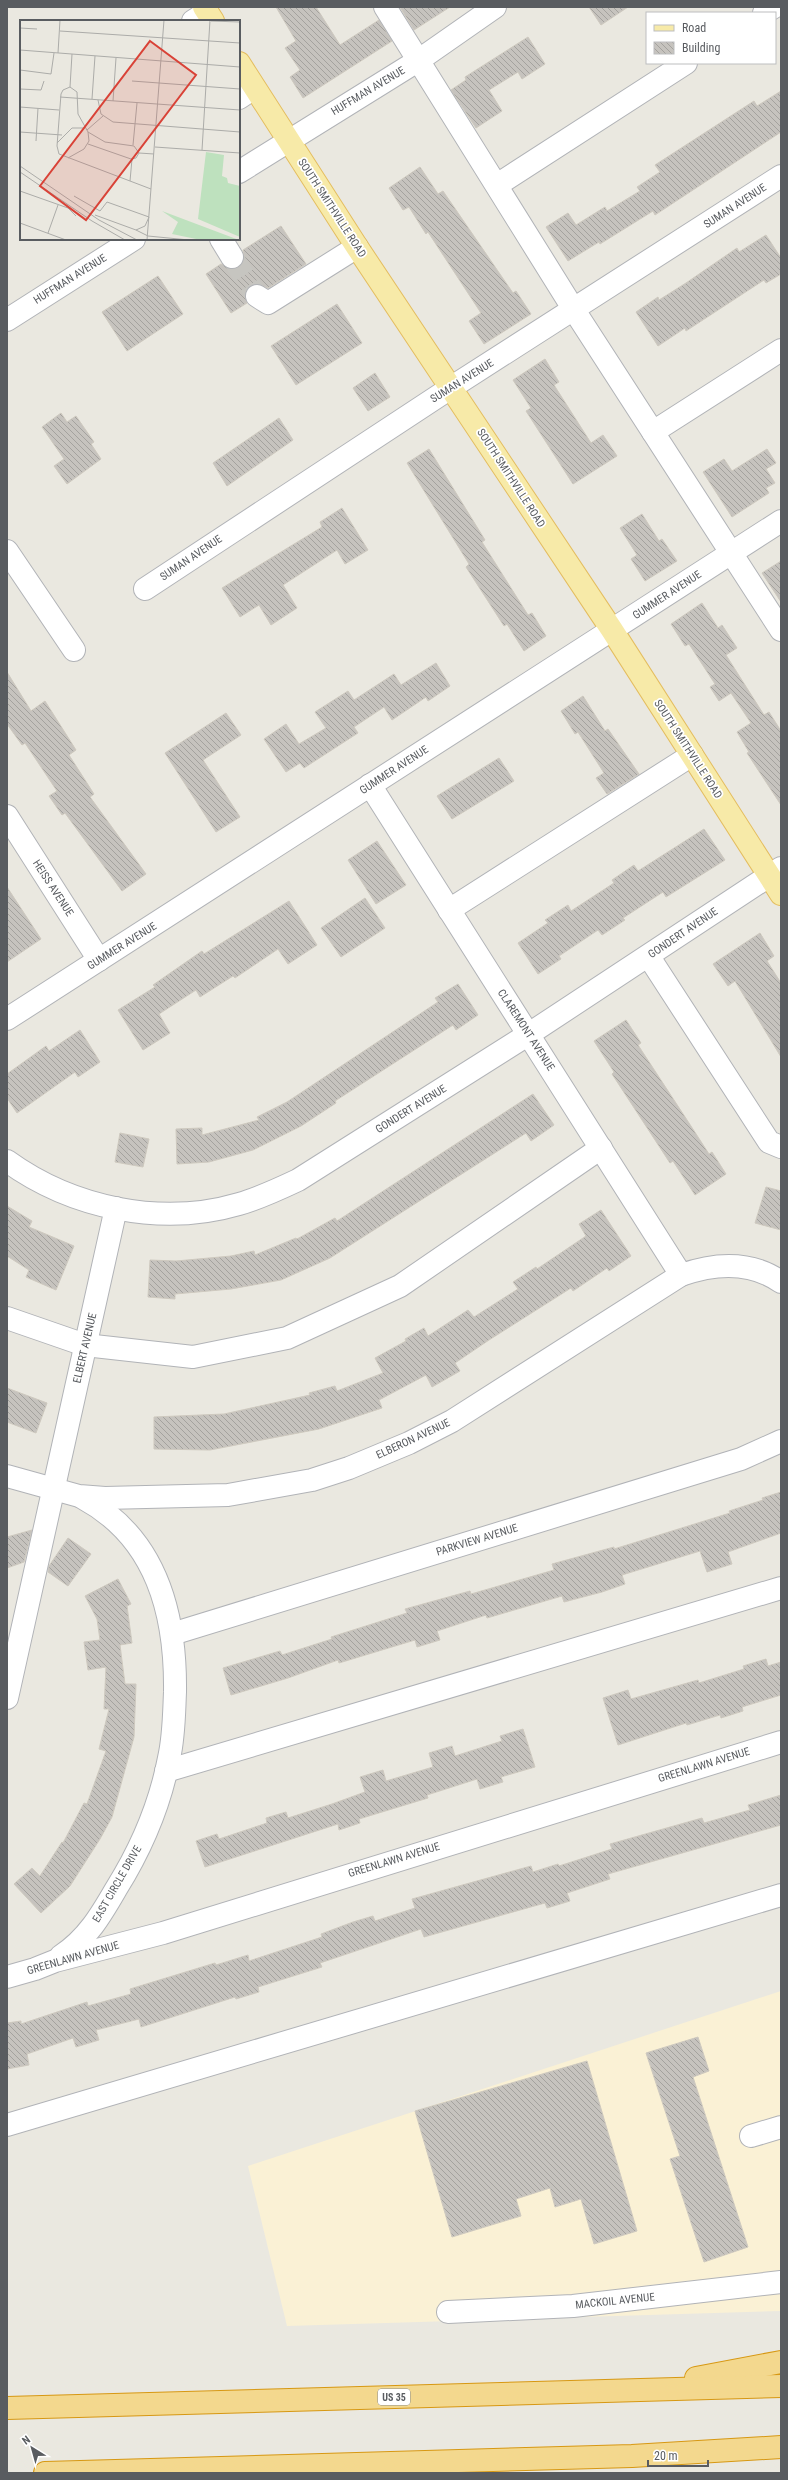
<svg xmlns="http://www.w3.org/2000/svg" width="788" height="2480" viewBox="0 0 788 2480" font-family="'Roboto Condensed',sans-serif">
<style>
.commercial{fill:#faf1d5}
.building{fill:url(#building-back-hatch);stroke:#cec9bf}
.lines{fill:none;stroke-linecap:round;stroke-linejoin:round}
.minor-tunnel{stroke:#c6c5c0;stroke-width:22;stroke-dasharray:22 11;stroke-linecap:butt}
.minor-casing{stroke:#b1b3b7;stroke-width:24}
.major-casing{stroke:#e4bd5f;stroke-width:24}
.highway-casing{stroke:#d79813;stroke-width:24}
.minor{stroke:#fff;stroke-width:22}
.major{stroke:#f7eaa8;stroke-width:22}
.highway{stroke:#f3d88e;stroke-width:22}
.labels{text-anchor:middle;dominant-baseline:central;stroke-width:3.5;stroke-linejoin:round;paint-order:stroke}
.shield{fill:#fff;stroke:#8b8d90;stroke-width:1}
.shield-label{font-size:10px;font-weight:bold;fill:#595c60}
.street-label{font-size:11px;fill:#595c60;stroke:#fff}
.inset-road{fill:none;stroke:#acaca9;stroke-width:1}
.view{fill:#d94237;fill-opacity:0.15;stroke:#d94237;stroke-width:2}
.inset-edge{fill:none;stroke:#595c60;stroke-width:2}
</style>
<defs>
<pattern id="building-back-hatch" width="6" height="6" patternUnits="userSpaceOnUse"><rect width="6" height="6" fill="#c6c3be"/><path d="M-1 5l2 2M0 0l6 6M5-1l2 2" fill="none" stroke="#a4a29e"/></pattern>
</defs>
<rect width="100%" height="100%" fill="#eae8e0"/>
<path class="commercial" d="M781,1991V2311L287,2326L248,2166Z"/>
<g class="building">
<path d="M276,7H316L340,45L379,20L392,41L303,98L290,77L300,70L285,48L296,41Z"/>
<path d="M400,7H450L414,30Z"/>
<path d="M589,7H628L601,25Z"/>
<path d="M528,37L545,64L522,79L518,72L489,90L502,111L476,128L451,90L466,80L465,77Z"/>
<path d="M781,91V132L655,215L653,211L600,244L599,242L568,261L546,227L568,213L576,225L605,207L607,211L640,191L637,187L660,172L655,165L754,101L757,106Z"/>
<path d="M420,167L438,194L443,191L513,293L516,291L531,314L484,344L469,321L481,313L428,232L426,234L409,207L403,210L389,188Z"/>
<path d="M281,226L306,264L268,288L258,284L251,285L245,295L247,303L231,313L206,274L221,264L232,269L239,267L244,257L243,250Z"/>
<path d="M766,235L781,258V274L766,283L764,280L686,331L685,328L658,346L636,312L658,297L659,300L686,283L737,248L739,252Z"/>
<path d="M158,276L183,314L127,351L102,312Z"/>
<path d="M337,304L362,343L296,385L271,346Z"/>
<path d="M545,359L559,382L554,385L591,443L603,435L617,456L573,484L526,411L531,408L513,380Z"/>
<path d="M375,373L390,397L368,411L353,388Z"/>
<path d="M61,413L67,422L76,416L94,442L91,444L101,459L67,484L54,466L64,459L42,427Z"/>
<path d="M279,418L293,440L227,486L213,463Z"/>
<path d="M429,449L485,540L482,542L528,615L532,613L546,636L524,651L507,624L504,626L466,567L469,564L407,463Z"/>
<path d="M767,449L776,463L766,469L775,483L766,488L769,493L732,517L703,472L724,459L732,471Z"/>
<path d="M342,508L368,550L345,564L337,550L283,585L297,608L271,625L259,605L240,617L222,588L322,527L320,522Z"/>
<path d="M642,514L659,541L662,539L677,561L645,581L631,559L637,555L620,528Z"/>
<path d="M781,561V602L762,573Z"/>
<path d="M702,603L718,628L722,625L737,648L726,655L764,715L769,712L781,731V805L747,753L749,752L737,732L751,723L731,693L719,701L710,687L715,684L689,644L685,646L671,624Z"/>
<path d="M436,663L450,686L428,701L426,697L392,720L384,707L354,727L358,733L304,768L300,763L286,772L264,739L286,724L299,744L326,728L315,712L348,691L354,700L394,674L401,685Z"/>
<path d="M7,672L31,711L45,701L76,750L69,755L94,794L90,797L146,874L122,891L65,813L62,815L49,796L57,791L25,743L22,745L7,724Z"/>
<path d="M583,696L605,731L608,729L639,774L607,794L596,778L604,773L578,732L575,734L561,711Z"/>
<path d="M226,713L241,735L203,760L240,817L216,832L165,753Z"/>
<path d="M499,758L514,781L452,819L437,796Z"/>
<path d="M704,829L725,860L666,897L663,892L623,918L625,920L602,935L598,930L559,956L561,959L538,974L518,943L548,923L545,920L568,905L571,911L614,883L612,880L634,865L638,871Z"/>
<path d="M377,841L406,885L376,904L348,860Z"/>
<path d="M7,887L41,939L7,962Z"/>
<path d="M365,898L385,928L341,957L321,928Z"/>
<path d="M289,901L317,945L288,964L278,949L235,978L233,976L200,997L196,990L159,1014L170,1033L143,1050L118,1010L155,987L153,985L202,951L204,954Z"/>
<path d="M760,933L774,956L767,961L781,983V1057L735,981L728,986L713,964Z"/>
<path d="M458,984L478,1015L456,1030L453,1025L335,1101L336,1103L301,1126L253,1150L209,1162L177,1164L176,1129L202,1128V1135L259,1120L257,1117L287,1102L438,1002L435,998Z"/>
<path d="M626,1020L641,1043L638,1045L689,1123L709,1154L712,1152L726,1174L695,1195L673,1161L670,1163L612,1074L614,1072L594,1041Z"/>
<path d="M80,1030L100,1062L78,1077L75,1072L17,1113L7,1098V1074L46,1046L49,1051Z"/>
<path d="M533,1094L554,1125L531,1141L526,1133L330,1258L281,1280L231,1289L175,1294V1299L148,1297L150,1260L176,1261L231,1256L254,1251L255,1255L296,1238L297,1239L335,1218L337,1221Z"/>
<path d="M120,1133L149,1139L143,1167L115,1162Z"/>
<path d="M766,1187L781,1191V1230L755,1223Z"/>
<path d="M7,1206L32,1221L29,1227L74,1246L56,1290L26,1277L29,1270L7,1256Z"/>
<path d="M601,1210L631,1256L609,1271L607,1268L573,1291L571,1288L489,1340L455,1363L460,1371L432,1387L426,1375L379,1400L382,1408L319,1429L210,1450L154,1449V1417L224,1414L310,1395L309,1393L335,1386L337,1391L383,1373L375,1358L406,1341L405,1339L424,1328L428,1336L468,1310L474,1317L518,1289L513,1282L536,1267L537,1269L586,1236L579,1224Z"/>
<path d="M7,1388L47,1403L36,1433L7,1422Z"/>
<path d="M781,1492V1533L728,1552L732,1564L707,1572L700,1551L622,1575L625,1584L602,1592L564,1602L562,1596L487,1618L486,1615L437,1631L440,1640L417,1647L415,1640L339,1663L338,1660L288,1678L231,1695L223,1668L280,1651L282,1655L332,1639L331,1637L407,1613L405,1609L470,1591L471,1594L554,1570L552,1564L614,1547V1549L730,1513L729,1511L763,1500L762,1498Z"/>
<path d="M32,1530L24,1562L7,1568V1537Z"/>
<path d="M68,1538L91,1554L68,1586L48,1572L49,1566Z"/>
<path d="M118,1579L131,1604L127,1606L132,1643L120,1645L125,1684H136L134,1737L112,1817L100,1839L70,1886L41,1913L14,1884L32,1868L40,1876L62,1842L63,1843L84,1803L87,1804L106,1751L99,1749L109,1709H104L106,1667L88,1670L84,1642L100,1640L97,1619L85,1596Z"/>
<path d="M766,1659L768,1666L781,1662V1695L742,1707L743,1711L721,1718L720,1715L687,1725L686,1723L618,1745L603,1698L628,1690L631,1699L698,1680L699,1683L744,1669L743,1666Z"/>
<path d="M523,1729L535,1767L501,1777L503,1782L480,1789L477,1779L427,1795L428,1798L359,1819L360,1823L339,1830L338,1824L205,1867L196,1841L217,1834L219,1839L267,1823L266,1818L286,1812L288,1818L332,1804L365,1792L360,1777L383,1770L386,1781L433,1767L429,1753L452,1746L455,1756L502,1741L500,1736Z"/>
<path d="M781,1795V1825L608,1874L610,1879L567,1893L570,1901L547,1908L545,1903L424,1937L421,1929L320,1963L322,1967L258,1987L259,1992L236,1999L235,1997L141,2027L139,2019L96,2030L99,2040L76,2047L73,2038L27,2054L29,2065L7,2069V2023L21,2021V2024L87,2002L88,2006L131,1994L130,1989L215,1963L216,1965L248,1955L249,1961L322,1937L321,1934L353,1922L373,1916L375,1921L415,1908L412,1899L531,1866L533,1872L558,1864L559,1866L612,1849L610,1844L702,1818L704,1823L750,1810L748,1805Z"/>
<path d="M698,2037L709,2071L693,2077L748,2247L704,2262L670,2159L680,2156L646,2053Z"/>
<path d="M587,2061L637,2231L594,2244L581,2199L555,2207L550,2188L516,2199L521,2216L452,2237L415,2111Z"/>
</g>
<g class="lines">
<path class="minor-tunnel" d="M232,257L257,296"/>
<g class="minor-casing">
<g id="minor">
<path d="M385,7L574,310L781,630"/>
<path d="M764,13L774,7"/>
<path d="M193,21L207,12"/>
<path d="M239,98L254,88"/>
<path d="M239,172L419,60L495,7"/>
<path d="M497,185L686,63"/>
<path d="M221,239L232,257"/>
<path d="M257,296L268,303L357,247"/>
<path d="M7,320L134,239"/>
<path d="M653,432L781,350"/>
<path d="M7,551L74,650"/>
<path d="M145,589L452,387L781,176"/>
<path d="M370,785L681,1275"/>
<path d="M7,816L99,960"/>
<path d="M449,910L692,755"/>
<path d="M649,957L769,1142L781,1147"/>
<path d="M7,1019L781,521"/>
<path d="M7,1161C72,1208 161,1227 239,1204C260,1198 279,1189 298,1180L529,1034L781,868"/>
<path d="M7,1318L85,1345L193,1357L287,1338L400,1286L601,1148"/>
<path d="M7,1476L79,1496L105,1498L228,1495L312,1480L349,1468L409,1443L452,1421L681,1275C715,1263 751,1261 781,1282"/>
<path d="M172,1634L741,1459L781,1441"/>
<path d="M7,1698L116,1208"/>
<path d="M166,1771L781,1588"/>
<path d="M61,1956C87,1939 101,1915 116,1889C141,1849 160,1805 169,1758C174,1737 174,1714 175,1692C176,1614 157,1538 83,1498"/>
<path d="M7,1977L35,1969L55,1961L163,1933L781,1742"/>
<path d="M7,2125L781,1895"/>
<path d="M751,2136L781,2127"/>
<path d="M448,2312L573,2306L781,2282"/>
</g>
</g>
<g class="major-casing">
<g id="major">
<path d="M204,7L213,21"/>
<path d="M239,63L357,247L612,630L781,894"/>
</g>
</g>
<g class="highway-casing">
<g id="highway">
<path d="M696,2378L781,2362"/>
<path d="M7,2408L781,2386"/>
<path d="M45,2473L632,2456L781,2447"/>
</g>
</g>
<use href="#minor" class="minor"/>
<use href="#major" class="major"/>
<use href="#highway" class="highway"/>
</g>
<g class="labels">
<rect class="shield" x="378" y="2389" width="32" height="16" rx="3"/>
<g class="shield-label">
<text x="394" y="2397">US 35</text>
</g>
<g class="street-label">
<text transform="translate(368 91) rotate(-31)">HUFFMAN AVENUE</text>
<text transform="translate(735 206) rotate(-33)">SUMAN AVENUE</text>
<text transform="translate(332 208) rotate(57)">SOUTH SMITHVILLE ROAD</text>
<text transform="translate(70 279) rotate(-32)">HUFFMAN AVENUE</text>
<text transform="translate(462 381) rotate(-32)">SUMAN AVENUE</text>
<text transform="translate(511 478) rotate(57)">SOUTH SMITHVILLE ROAD</text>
<text transform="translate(191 558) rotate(-34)">SUMAN AVENUE</text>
<text transform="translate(667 595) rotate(-33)">GUMMER AVENUE</text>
<text transform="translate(688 749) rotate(57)">SOUTH SMITHVILLE ROAD</text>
<text transform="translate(394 770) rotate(-33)">GUMMER AVENUE</text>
<text transform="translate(53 888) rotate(57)">HEISS AVENUE</text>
<text transform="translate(683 933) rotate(-34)">GONDERT AVENUE</text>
<text transform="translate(122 946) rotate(-32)">GUMMER AVENUE</text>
<text transform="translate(526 1030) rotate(57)">CLAREMONT AVENUE</text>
<text transform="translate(411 1109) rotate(-32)">GONDERT AVENUE</text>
<text transform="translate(85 1348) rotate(-77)">ELBERT AVENUE</text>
<text transform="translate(413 1439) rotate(-25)">ELBERON AVENUE</text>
<text transform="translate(477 1540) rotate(-17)">PARKVIEW AVENUE</text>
<text transform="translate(704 1765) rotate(-17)">GREENLAWN AVENUE</text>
<text transform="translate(394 1860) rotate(-17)">GREENLAWN AVENUE</text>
<text transform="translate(117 1884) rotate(-60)">EAST CIRCLE DRIVE</text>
<text transform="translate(73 1958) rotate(-16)">GREENLAWN AVENUE</text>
<text transform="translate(615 2301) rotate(-6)">MACKOIL AVENUE</text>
</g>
</g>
<g transform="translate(20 20)">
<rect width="220" height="220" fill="#eae8e0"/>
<path d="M142,191L219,220H181L152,214L158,202Z" fill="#bee1be"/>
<path d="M186,132L204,135L202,156L207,158L208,163L220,166V217L178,199Z" fill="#bee1be"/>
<path class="inset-road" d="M191,1L220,2M0,8L17,9M40,11L220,23M0,30L220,47M38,33L40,0M0,50L31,54L34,33M112,61L220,69M50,67L43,70L41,74L37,126L39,134L131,169M50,67L57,72L58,94L68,112L85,122L114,126L119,133M50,67L52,34M0,69L21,70L24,61M40,77L220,90M72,79L75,36M78,80L81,94L93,102L220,112M93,81L96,38M0,87L39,90M67,110L83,96M0,112L42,115M16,121L18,88M37,123L52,108H65M68,124L111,139L116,138L119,133M113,125L117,83M135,127L220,133M182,130L190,0M119,133L134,134M48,138L64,129L69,121L68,112M0,146L79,200L117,220M0,152L72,201L105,220M110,161L112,139M0,171L48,188L56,196M54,176L80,191L87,182L129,197M75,195L116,210L125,206L129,197M0,203L46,220M116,210L128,216L169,220M28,213L38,185M127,220L144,0"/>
<path class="view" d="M130,21L176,55L66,200L20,166Z"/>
<rect width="220" height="220" class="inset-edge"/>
</g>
<rect width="788" height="2480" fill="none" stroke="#595c60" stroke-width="16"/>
<rect x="646" y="12" width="130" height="52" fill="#ffffff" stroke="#bdbebf"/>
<rect x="654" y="25" width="20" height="6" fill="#f7eaa8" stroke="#bdbebf"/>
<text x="682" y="32" font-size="12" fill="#595c60">Road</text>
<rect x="654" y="42" width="20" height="12" fill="url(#building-back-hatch)" stroke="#bdbebf"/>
<text x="682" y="52" font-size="12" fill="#595c60">Building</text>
<g transform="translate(32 2448) rotate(323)" stroke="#ffffff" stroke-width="3" paint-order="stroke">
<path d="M0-3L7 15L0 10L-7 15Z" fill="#595c60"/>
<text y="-6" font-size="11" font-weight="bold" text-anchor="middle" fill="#595c60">N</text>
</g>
<path d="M648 2460v6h60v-6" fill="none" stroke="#595c60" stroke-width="2"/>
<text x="654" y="2460" font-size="12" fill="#595c60" stroke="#ffffff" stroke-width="3" paint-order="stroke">20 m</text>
</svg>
